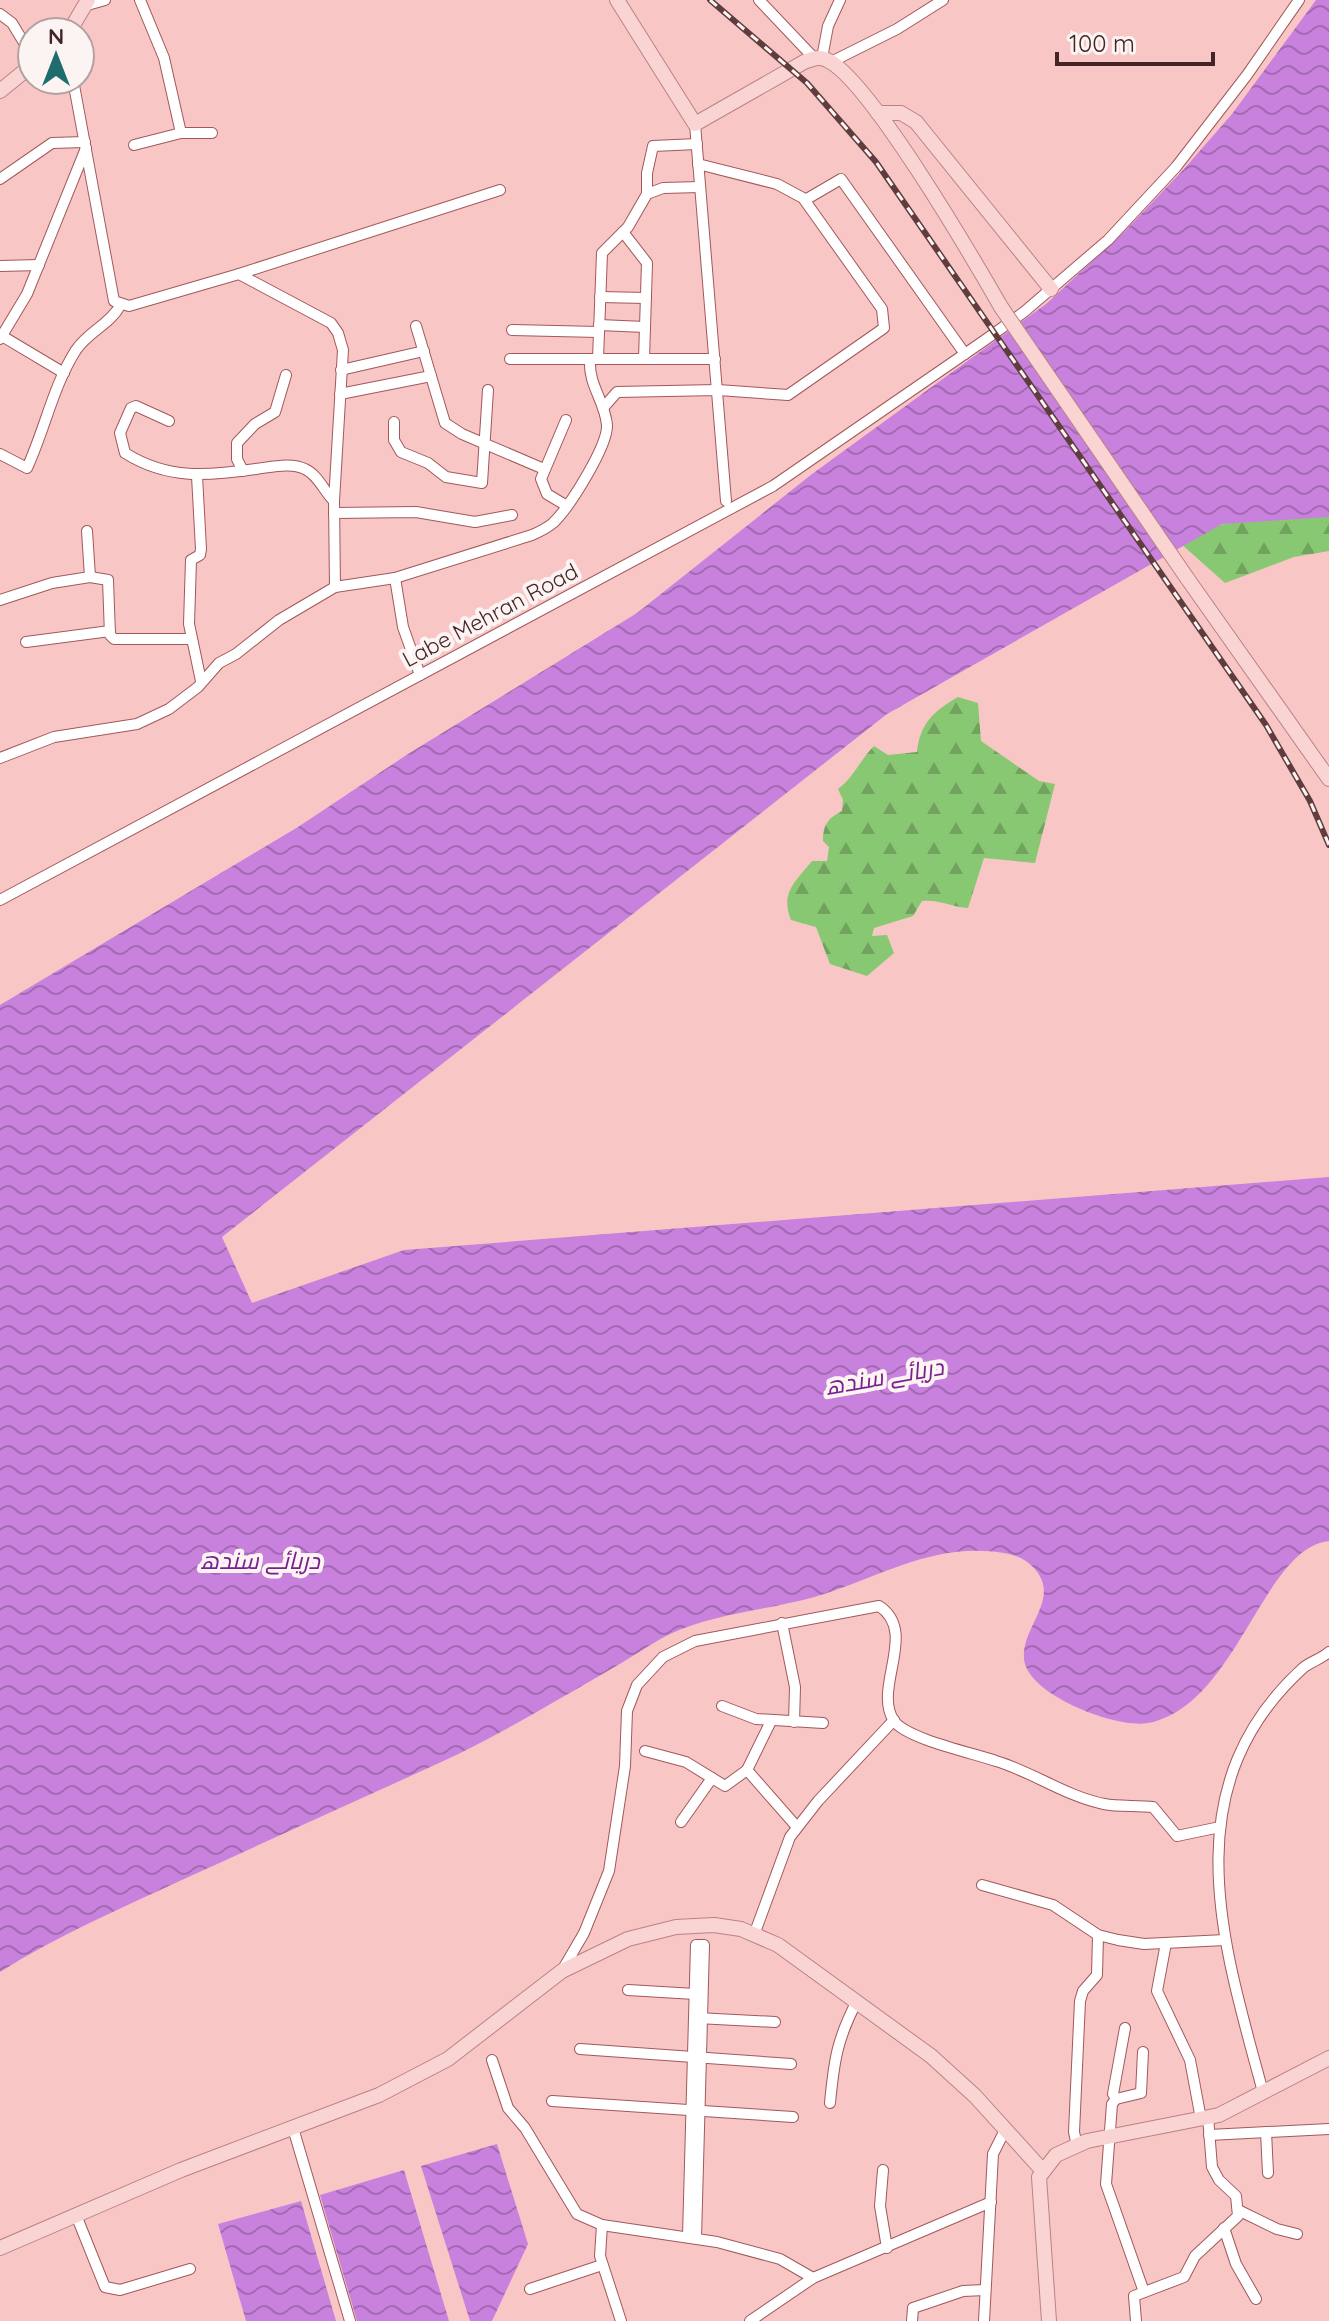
<svg xmlns="http://www.w3.org/2000/svg" width="1329" height="2321" viewBox="0 0 1329 2321" font-family="Quicksand,Cairo,sans-serif">
<style>
.forest{fill:url(#forest-firs)}
.water{fill:url(#water-waves)}
.lines{fill:none;stroke-linecap:round;stroke-linejoin:round}
.minor-casing{stroke:#a1585b;stroke-width:12}
.major-casing{stroke:#b88384;stroke-width:16}
.minor{stroke:#fff;stroke-width:10}
.major{stroke:#fad3d3;stroke-width:14}
.rail-casing{stroke:#5f3d3e;stroke-width:6}
.rail{stroke:#fcf3f3;stroke-width:3;stroke-dasharray:9;stroke-linecap:butt}
.major-bridge-casing{stroke:#b88384;stroke-width:16;stroke-linecap:butt}
.major-bridge{stroke:#fad3d3;stroke-width:14}
.labels{text-anchor:middle;dominant-baseline:central;stroke-width:8;stroke-linejoin:round;paint-order:stroke}
.street-label{font-size:22px;fill:#442526;stroke:#fcf3f3}
.water-label{font-size:24px;font-style:italic;fill:#78218e;stroke:#fcf3f3}
</style>
<defs>
<pattern id="forest-firs" width="22" height="20" patternUnits="userSpaceOnUse" patternTransform="scale(2)"><rect width="22" height="20" fill="#88c873"/><path d="M5 1l3.5 6h-7zM16 11l3.5 6h-7z" fill="#71a25e"/></pattern>
<pattern id="water-waves" width="16" height="10" patternUnits="userSpaceOnUse" patternTransform="scale(2)"><rect width="16" height="10" fill="#c881dd"/><path d="M0 5q4-4 8 0t8 0" fill="none" stroke="#a469b3"/></pattern>
</defs>
<rect width="100%" height="100%" fill="#f9c6c6"/>
<g class="forest">
<path d="M1329,502V551L1294,557L1225,583L1171,535Z"/>
<path d="M958,697L978,703L981,741L1039,781L1055,784L1035,863L984,858L968,908C951,907 939,899 922,901L913,916L874,928L872,936L887,935L894,953L867,976L830,964L816,927L791,920C780,893 795,882 812,861H827L829,847L823,841C823,825 828,818 842,811L843,800L838,789C854,777 860,760 874,746L888,755L917,752C920,723 934,711 958,697Z"/>
</g>
<g class="water">
<path d="M1316,0H1329V517L1222,524L887,714L222,1237L252,1303L404,1250L1329,1177V1541C1262,1548 1237,1706 1148,1723C1117,1729 1027,1695 1024,1659C1021,1626 1063,1598 1033,1567C1025,1559 1016,1555 1004,1553C940,1542 888,1572 830,1592C778,1610 719,1611 670,1634C648,1645 628,1660 606,1672C552,1703 496,1737 439,1763C354,1802 269,1840 184,1879C122,1908 58,1935 0,1972V1005L298,827L408,754L637,613L812,474L1046,304L1125,231L1184,169L1232,114Z"/>
<path d="M497,2144L528,2244L492,2321H470L421,2166Z"/>
<path d="M404,2170L449,2321H357L320,2195Z"/>
<path d="M301,2201L336,2321H246L218,2224Z"/>
</g>
<g class="lines">
<g class="minor-casing">
<g id="minor">
<path d="M140,0L164,58L181,133"/>
<path d="M759,0L814,58"/>
<path d="M84,6L105,0"/>
<path d="M0,14L12,23L32,56"/>
<path d="M822,58L828,26L840,0"/>
<path d="M831,62L897,29L943,0"/>
<path d="M73,80L114,301L129,306L239,274L331,323L338,333L343,350L334,501L335,587"/>
<path d="M695,124L726,501"/>
<path d="M134,145L181,133H212"/>
<path d="M0,179L52,143L85,142"/>
<path d="M647,194V173L653,146L697,144"/>
<path d="M805,200L841,179L965,354"/>
<path d="M623,232L647,263L644,359"/>
<path d="M0,266L39,265"/>
<path d="M239,274L500,190"/>
<path d="M600,297L646,298"/>
<path d="M599,325L645,327"/>
<path d="M416,326L445,423L462,434L544,469"/>
<path d="M512,330L599,332"/>
<path d="M2,336L64,373"/>
<path d="M0,339L27,294L86,148"/>
<path d="M510,359H715"/>
<path d="M598,359L602,253L628,227L647,194L663,188L700,187"/>
<path d="M341,370L424,351"/>
<path d="M340,394L431,376"/>
<path d="M603,408L617,392L718,390L788,395L884,328L882,309L803,198L777,184L698,164"/>
<path d="M566,420L541,479L547,494L567,506"/>
<path d="M169,421L136,406L131,408L120,433L125,453C168,480 208,476 256,469C272,467 291,462 305,469C318,475 324,491 334,501"/>
<path d="M394,422V440L401,452L428,463L446,477L482,483L488,390"/>
<path d="M0,454L27,468C45,429 53,386 76,350C89,331 109,325 120,306"/>
<path d="M243,471L237,459V443L255,424L275,412L286,375"/>
<path d="M197,476L201,549L200,555L191,560L189,624L201,681"/>
<path d="M334,513L416,512L475,522L512,515"/>
<path d="M90,577L108,580L110,635L114,639H191"/>
<path d="M395,578L403,627L420,675"/>
<path d="M0,600L52,583L90,577L87,531"/>
<path d="M26,642L110,631"/>
<path d="M0,758L54,737L137,724L169,709L198,687L219,663L236,654L279,620L335,587L395,578L532,535C539,532 547,528 553,523C569,508 608,446 607,425C605,401 588,385 590,359"/>
<path d="M0,900L773,486L985,340L1024,312L1108,240L1176,167L1247,75L1299,0"/>
<path d="M782,1623L795,1687L794,1722"/>
<path d="M722,1706L756,1719L823,1723"/>
<path d="M645,1751L686,1762L725,1786L747,1770L771,1721"/>
<path d="M747,1770L797,1827"/>
<path d="M681,1822L712,1778"/>
<path d="M982,1885L1053,1905L1098,1935L1118,1940L1144,1944L1225,1940"/>
<path d="M754,1935L790,1837L818,1801L894,1720"/>
<path d="M1166,1943L1157,1991L1190,2060L1201,2119"/>
<path d="M563,1969L584,1933L609,1871L625,1766L627,1711L637,1685L663,1657L695,1641L879,1606C919,1632 872,1688 894,1721C907,1739 973,1753 996,1761C1033,1772 1065,1796 1104,1804C1119,1807 1137,1805 1153,1807L1177,1836L1220,1827"/>
<path d="M628,1990L695,1994"/>
<path d="M697,2018L775,2022"/>
<path d="M580,2049L791,2064"/>
<path d="M1143,2052L1141,2093L1116,2099L1112,2104L1106,2184L1144,2292"/>
<path d="M492,2060L508,2108L525,2128L577,2214L602,2225L717,2242L780,2259L813,2278"/>
<path d="M1263,2092C1223,1944 1171,1788 1303,1668C1310,1662 1321,1659 1329,1652"/>
<path d="M1116,2099L1113,2094L1125,2028"/>
<path d="M552,2101L793,2117"/>
<path d="M830,2103C834,2061 837,2039 857,2001"/>
<path d="M293,2128L350,2321"/>
<path d="M1266,2132L1268,2173"/>
<path d="M1209,2135L1329,2129"/>
<path d="M1077,2146L1074,2132L1080,2001L1083,1991L1097,1975L1098,1935"/>
<path d="M883,2170L880,2206L887,2248"/>
<path d="M1238,2210L1277,2229L1297,2234"/>
<path d="M76,2215L105,2287L120,2290L190,2269"/>
<path d="M602,2225L600,2256L621,2321"/>
<path d="M1224,2228L1236,2264L1256,2299"/>
<path d="M688,2236L696,1945H704L696,2238"/>
<path d="M530,2289L602,2265"/>
<path d="M750,2321L813,2278L991,2202"/>
<path d="M912,2321L913,2308L963,2291L985,2290"/>
<path d="M984,2321L993,2154L1005,2130"/>
<path d="M1136,2321L1134,2296L1184,2277L1195,2256L1238,2216L1236,2196L1219,2180L1212,2167L1208,2117"/>
</g>
</g>
<g class="major-casing">
<g id="major">
<path d="M617,0L695,124L804,62C812,59 819,56 827,60C869,79 974,260 1001,307"/>
<path d="M69,32L88,0"/>
<path d="M0,91L32,65"/>
<path d="M878,113H901L916,122L1051,289"/>
<path d="M1187,578L1329,779"/>
<path d="M0,2248L181,2170L379,2095L448,2059L562,1971L628,1939L676,1927L714,1925L741,1929L778,1945L931,2056L975,2096L1043,2171"/>
<path d="M1049,2321L1039,2177L1056,2155L1087,2141L1219,2115L1329,2058"/>
</g>
</g>
<use href="#minor" class="minor"/>
<use href="#major" class="major"/>
<g class="rail-casing">
<path id="rail" d="M710,0L807,83L876,162L1266,725L1310,801L1329,845"/>
</g>
<use href="#rail" class="rail"/>
<g class="major-bridge-casing">
<path id="major-bridge" d="M1001,307L1187,578"/>
</g>
<use href="#major-bridge" class="major-bridge"/>
</g>
<g class="labels">
<g class="street-label">
<text transform="translate(490 615) rotate(-28)">Labe Mehran Road</text>
</g>
<g class="water-label">
<text transform="translate(884 1376) rotate(-10)">دریائے سندھ</text>
<text x="260" y="1560">دریائے سندھ</text>
</g>
</g>
<g transform="translate(56 56)"><circle r="38" fill="#fcf3f3" stroke="#b2a1a1" stroke-width="2"/>
<path d="M0-6L14 30L0 20L-14 30Z" fill="#1f6c6e"/>
<text y="-12" font-size="22" font-weight="bold" text-anchor="middle" fill="#442526">N</text>
</g>
<path d="M1057 52v12h156v-12" fill="none" stroke="#442526" stroke-width="4"/>
<text x="1069" y="52" font-size="24" fill="#442526" stroke="#fcf3f3" stroke-width="6" paint-order="stroke">100 m</text>
</svg>
